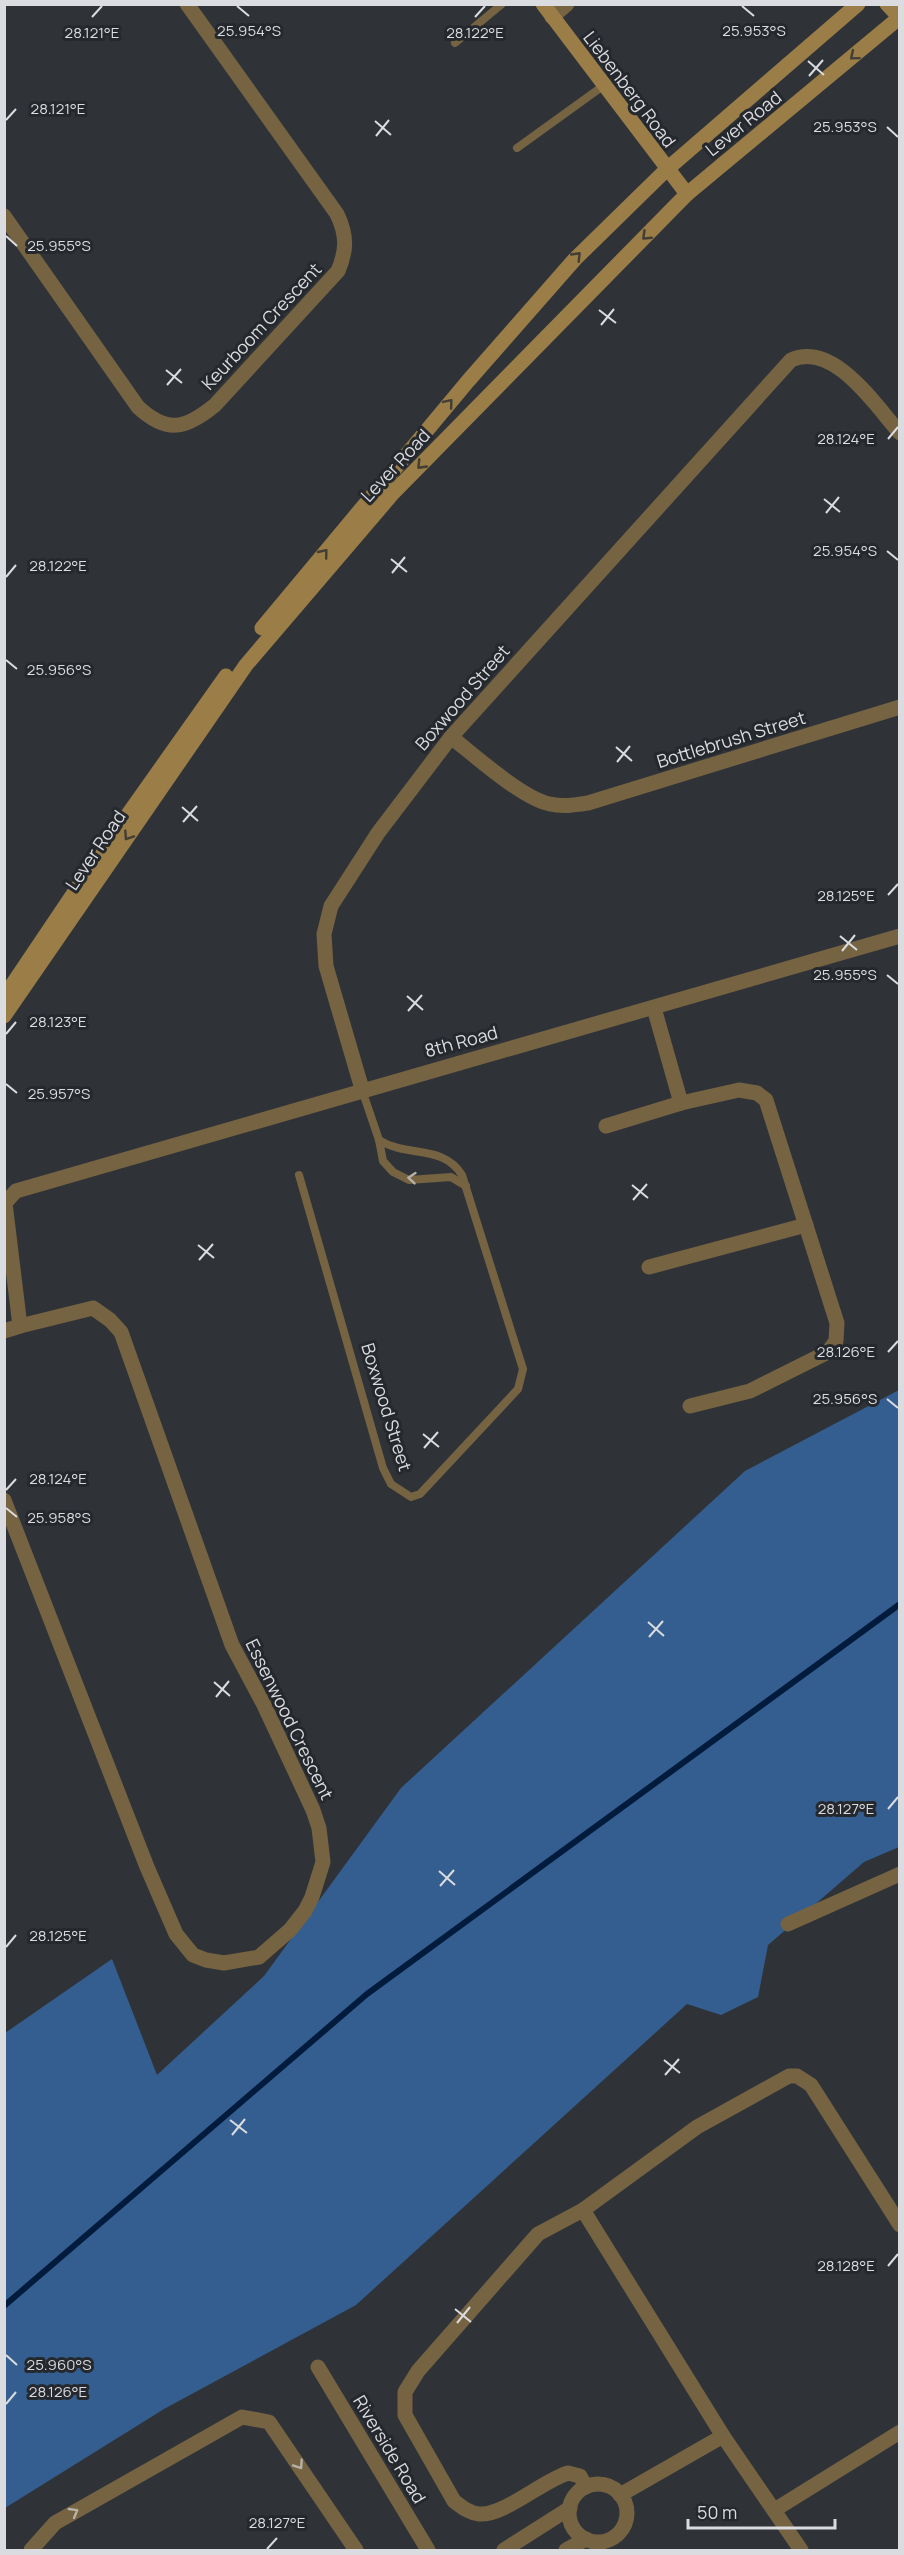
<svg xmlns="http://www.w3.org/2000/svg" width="904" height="2555" viewBox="0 0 904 2555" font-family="Manrope,sans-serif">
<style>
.green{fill:#345e90}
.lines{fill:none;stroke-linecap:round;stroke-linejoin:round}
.stream{stroke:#001b3b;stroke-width:6}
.lane{stroke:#756342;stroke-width:8}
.street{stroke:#756342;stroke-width:15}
.secondary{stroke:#9a7d47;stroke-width:15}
.oneway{stroke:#423e34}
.oneway2{stroke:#b7b2a8}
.ticks{fill:none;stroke:#dadcdf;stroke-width:2}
.labels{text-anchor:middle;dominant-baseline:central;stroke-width:6;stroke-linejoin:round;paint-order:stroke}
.street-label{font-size:18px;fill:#dadcdf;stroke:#25292e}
.ticks-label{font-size:15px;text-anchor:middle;fill:#dadcdf;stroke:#25292e;stroke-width:6;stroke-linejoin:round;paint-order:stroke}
</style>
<rect width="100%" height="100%" fill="#2f3338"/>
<path class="green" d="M899,1390V1847L864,1862L768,1945L758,1997L721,2015L687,2004L356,2305L164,2409L5,2508V2033L112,1959L157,2075L264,1976L401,1788L745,1471Z"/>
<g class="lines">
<path class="stream" d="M4,2306L367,1994L900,1604"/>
<g class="lane">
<path d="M455,43L502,4"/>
<path d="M517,148L603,86"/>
<path d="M362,1090L379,1140L383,1161L393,1172L409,1180L451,1177L466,1186"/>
<path d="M299,1175L383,1468L391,1484L411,1497L420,1494L518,1389L523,1369L462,1175C443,1144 407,1158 379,1140"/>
</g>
<g class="street">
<path d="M552,17L567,4"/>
<path d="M4,216L138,407C167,434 186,429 215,405L338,271C347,250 347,235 337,214L187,4"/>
<path d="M451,737C474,755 523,799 550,804C563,807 575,805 588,803L900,707"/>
<path d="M654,1008L681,1103"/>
<path d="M362,1089L326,966L324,934L331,906L378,833L451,737L791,360C834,341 875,405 900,433"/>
<path d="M606,1126L681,1103L739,1090L757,1093L766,1100L837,1323L836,1341L828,1352L750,1391L690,1406"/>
<path d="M649,1267L806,1225"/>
<path d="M4,1331L20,1326L5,1203L16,1191L900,936"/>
<path d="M4,1500L147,1867L176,1934L193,1955L206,1960L224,1963L259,1957L290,1930L305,1911L312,1897L323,1862L319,1828L313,1810L264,1705L232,1645L121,1332L110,1320L93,1308L20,1326"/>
<path d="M788,1924L900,1874"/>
<path d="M583,2210L723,2436L801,2550"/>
<path d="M318,2367L428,2550"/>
<circle cx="598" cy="2513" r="29"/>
<path d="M586,2487L580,2476L568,2473C542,2481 504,2516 479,2514C469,2513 462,2507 454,2501L405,2415V2392L418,2371L538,2234L583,2210L697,2127L789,2076H797L811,2085L900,2225"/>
<path d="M620,2495L723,2436"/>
<path d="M776,2509L900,2432"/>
<path d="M31,2550L55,2523L242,2417L269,2422L356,2550"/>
<path d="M504,2550L570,2508"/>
<path d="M566,2550L586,2539"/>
</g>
<g class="secondary">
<path d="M543,4L687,194"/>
<path d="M887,4L900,18"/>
<path d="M262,628L468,381L575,259L666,170L858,4"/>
<path d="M4,997L105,847L226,676"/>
<path d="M4,1016L246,665L393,493L687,194L900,17"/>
</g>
</g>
<defs><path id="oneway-chevron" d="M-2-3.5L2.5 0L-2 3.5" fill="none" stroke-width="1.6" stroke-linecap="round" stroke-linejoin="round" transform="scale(1.5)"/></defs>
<g class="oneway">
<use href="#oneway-chevron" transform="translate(854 56) rotate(140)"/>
<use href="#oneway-chevron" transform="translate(646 236) rotate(136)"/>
<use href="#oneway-chevron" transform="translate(577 256) rotate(-46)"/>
<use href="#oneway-chevron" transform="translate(449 403) rotate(-50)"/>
<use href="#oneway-chevron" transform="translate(421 465) rotate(134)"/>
<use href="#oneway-chevron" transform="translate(324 553) rotate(-51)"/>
<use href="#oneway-chevron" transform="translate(128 836) rotate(124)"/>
</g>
<g class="oneway2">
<use href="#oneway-chevron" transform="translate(412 1178) rotate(-175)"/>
<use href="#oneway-chevron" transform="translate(299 2465) rotate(56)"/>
<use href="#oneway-chevron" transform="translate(74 2512) rotate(-30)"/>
</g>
<path class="ticks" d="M237,6L249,16M742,6L754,16M92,17L102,6M475,17L485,6M808,61L824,75M809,76L823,60M6,120L16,109M375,121L391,135M887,127L898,137M376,136L389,120M6,236L17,246M599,310L616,323M601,325L614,309M166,370L182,383M167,385L181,369M888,439L898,427M824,499L840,512M826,513L839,497M887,551L898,560M391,559L407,572M392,573L405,557M6,577L16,565M6,660L17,669M616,747L632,761M617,762L630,746M182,807L198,821M183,822L197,806M888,895L898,884M840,936L857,950M842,951L855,935M887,975L898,984M407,996L423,1010M408,1011L422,995M6,1034L16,1022M6,1084L17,1093M632,1185L648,1198M633,1200L647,1184M198,1245L214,1258M199,1260L213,1244M888,1352L898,1341M887,1399L898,1408M423,1434L439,1447M424,1448L438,1432M6,1490L16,1479M6,1508L17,1517M648,1622L664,1636M649,1637L663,1621M214,1682L230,1696M216,1697L229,1681M888,1809L898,1797M439,1871L455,1885M440,1886L454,1870M6,1947L16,1935M664,2060L680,2073M665,2075L679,2059M230,2120L247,2133M232,2135L245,2119M888,2266L898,2254M455,2309L471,2322M457,2323L470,2307M6,2355L17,2365M6,2404L16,2392M267,2549L277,2538"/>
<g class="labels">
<g class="street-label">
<text transform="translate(630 89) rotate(53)">Liebenberg Road</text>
<text transform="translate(743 123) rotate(-39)">Lever Road</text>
<text transform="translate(261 326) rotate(-47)">Keurboom Crescent</text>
<text transform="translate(395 465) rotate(-47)">Lever Road</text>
<text transform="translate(462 697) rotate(-49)">Boxwood Street</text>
<text transform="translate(731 739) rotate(-17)">Bottlebrush Street</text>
<text transform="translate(95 850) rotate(-56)">Lever Road</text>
<text transform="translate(461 1041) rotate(-15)">8th Road</text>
<text transform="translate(387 1407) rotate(73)">Boxwood Street</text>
<text transform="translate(290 1719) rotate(64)">Essenwood Crescent</text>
<text transform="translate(390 2449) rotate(59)">Riverside Road</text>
</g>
</g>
<g class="ticks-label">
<text x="249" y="36">25.954°S</text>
<text x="754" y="36">25.953°S</text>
<text x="92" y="38">28.121°E</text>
<text x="475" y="38">28.122°E</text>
<text x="58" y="114">28.121°E</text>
<text x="845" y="132">25.953°S</text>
<text x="59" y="251">25.955°S</text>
<text x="846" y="444">28.124°E</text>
<text x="845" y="556">25.954°S</text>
<text x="58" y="571">28.122°E</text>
<text x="59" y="675">25.956°S</text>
<text x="846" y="901">28.125°E</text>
<text x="845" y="980">25.955°S</text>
<text x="58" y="1027">28.123°E</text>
<text x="59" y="1099">25.957°S</text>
<text x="846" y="1357">28.126°E</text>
<text x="845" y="1404">25.956°S</text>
<text x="58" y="1484">28.124°E</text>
<text x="59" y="1523">25.958°S</text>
<text x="846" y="1814">28.127°E</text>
<text x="58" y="1941">28.125°E</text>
<text x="846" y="2271">28.128°E</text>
<text x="59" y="2370">25.960°S</text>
<text x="58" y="2397">28.126°E</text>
<text x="277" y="2528">28.127°E</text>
</g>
<rect width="904" height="2555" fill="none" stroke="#dadcdf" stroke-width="12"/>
<path d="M688 2519v9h147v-9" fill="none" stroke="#dadcdf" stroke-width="3"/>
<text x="697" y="2519" font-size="18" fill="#dadcdf" stroke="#25292e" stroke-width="4.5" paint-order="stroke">50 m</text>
</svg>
